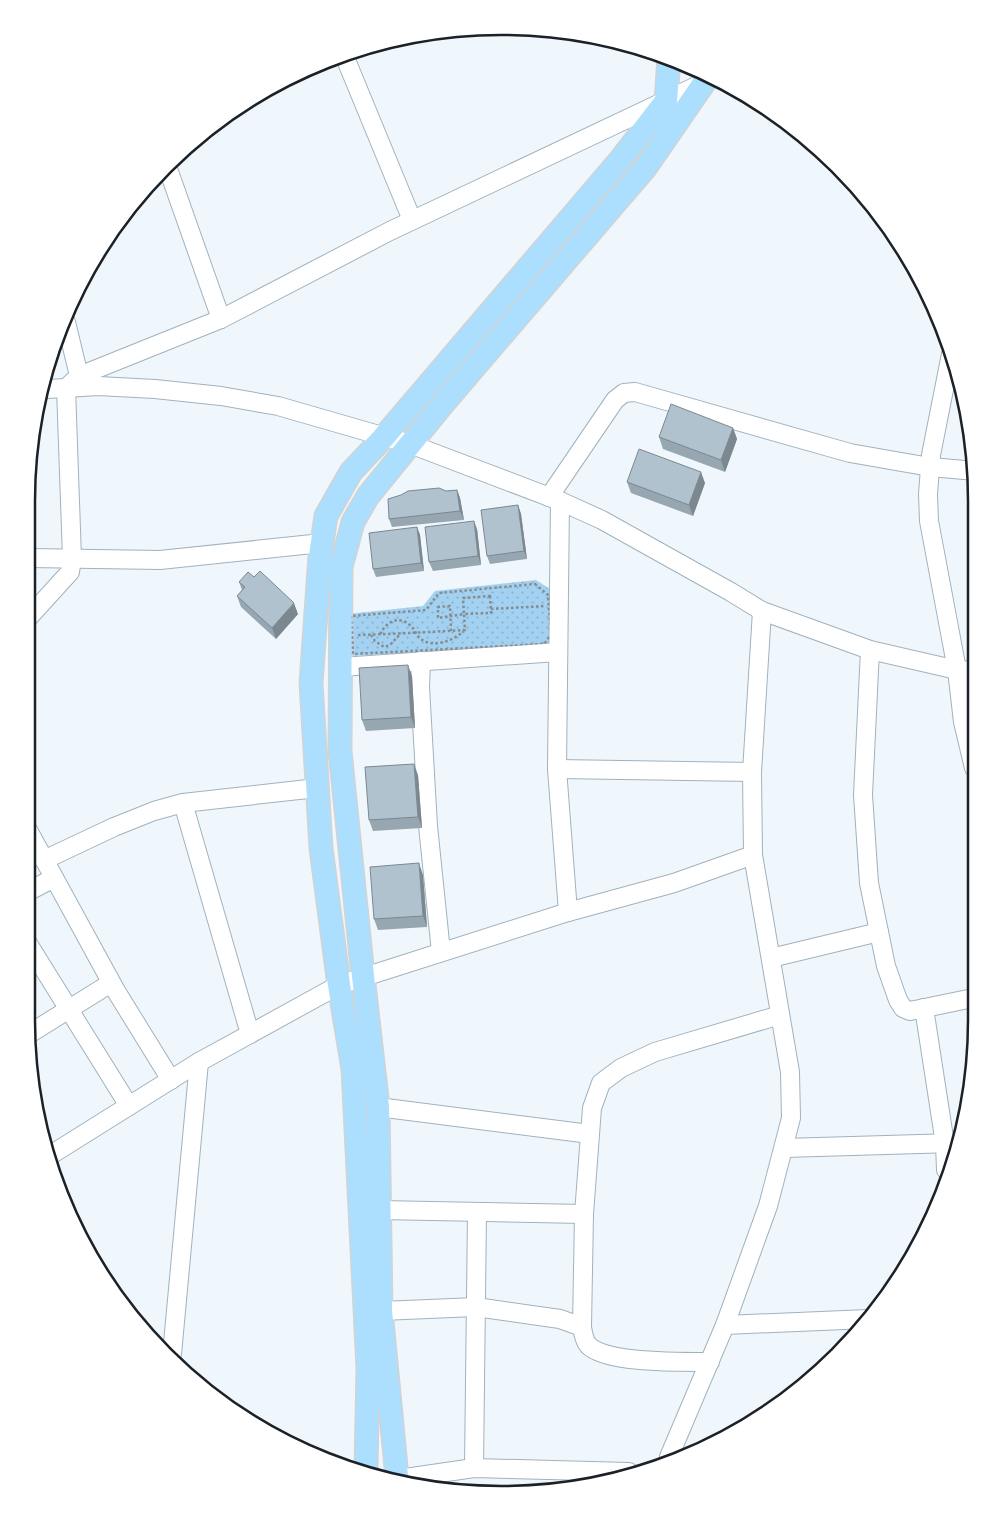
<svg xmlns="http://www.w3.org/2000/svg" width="1003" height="1521" viewBox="0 0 1003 1521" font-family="Spectral,serif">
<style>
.park{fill:url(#park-dots)}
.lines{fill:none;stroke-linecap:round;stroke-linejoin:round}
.minor-casing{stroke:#a0b2be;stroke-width:20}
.major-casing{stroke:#d1d3d4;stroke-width:25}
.path{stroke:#868c91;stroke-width:2.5;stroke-dasharray:2.5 2.5;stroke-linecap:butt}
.minor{stroke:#fff;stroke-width:18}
.major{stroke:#acdefe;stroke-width:22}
.wall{fill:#97a7b1}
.shaded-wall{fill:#7b8890}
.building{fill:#b0c2ce;stroke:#7b8890}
.rim{fill:none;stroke:#1b2126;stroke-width:2.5}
</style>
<defs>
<pattern id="park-dots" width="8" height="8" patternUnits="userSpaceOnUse" patternTransform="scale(1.25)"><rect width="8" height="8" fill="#a2d1f1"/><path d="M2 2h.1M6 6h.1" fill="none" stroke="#8bb3ce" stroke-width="1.8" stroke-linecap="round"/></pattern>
</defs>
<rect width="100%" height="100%" fill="#f0f7fc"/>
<path class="park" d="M536,580L550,589L553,645L350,656L348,614L423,606L435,591Z"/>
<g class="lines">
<g class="minor-casing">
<g id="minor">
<path d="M344,55L412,220"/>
<path d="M167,166L221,319"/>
<path d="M66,322L79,376"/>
<path d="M951,354L931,455L928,494L929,521L957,670L963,722L974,768"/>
<path d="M46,389L66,388L79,376L221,319L390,231L705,82"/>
<path d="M549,497L615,400L624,393L635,392L850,453L930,467L976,471"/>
<path d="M560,501L557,769L568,912"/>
<path d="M30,558L160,560L322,543"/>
<path d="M29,617L70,572L72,558L66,388L98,386L155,389L221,396L278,406L410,444L560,501L602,520L731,592L762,611L870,650L957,670L975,671"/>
<path d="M870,650L863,795L869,883L886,966L898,1000L903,1008L910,1011L973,998"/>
<path d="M421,661L420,687L428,826L441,952"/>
<path d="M341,667L558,652"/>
<path d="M557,769L752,772"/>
<path d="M183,803L250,1034"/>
<path d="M28,830L116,991L171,1080"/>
<path d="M44,860L114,827L154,811L183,803L317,788"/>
<path d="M27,892L54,878"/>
<path d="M27,942L129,1106"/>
<path d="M771,958L879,932"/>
<path d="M924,1008L945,1144L946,1170"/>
<path d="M29,1034L111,983"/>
<path d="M378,1107L590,1134"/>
<path d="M784,1148L954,1143"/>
<path d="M49,1156L199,1062L339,985L568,912L674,883L753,855"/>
<path d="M379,1210L584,1214"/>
<path d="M381,1311L476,1307L560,1319L582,1327"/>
<path d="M725,1325L868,1319"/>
<path d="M172,1354L199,1062"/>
<path d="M710,1362C684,1362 606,1364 588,1345C584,1340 583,1333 582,1327L584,1214L592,1108L601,1083L621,1068L655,1052L780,1015"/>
<path d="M669,1457L725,1325L768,1206L791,1118L790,1072L753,855L752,772L762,611"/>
<path d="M474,1468L477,1212"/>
<path d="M405,1478L474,1468L629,1472"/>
</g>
</g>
<g class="major-casing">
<g id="major">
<path d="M366,1469L368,1368L353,1069L339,985L321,848L311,683L320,556L326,516L351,472L383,438L621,159L666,101L669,58"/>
<path d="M397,1477L381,1311L378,1107L363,976L340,751L341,567L353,522L368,496L442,405L646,167L704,83V74"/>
</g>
</g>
<g class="path">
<path d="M535,584L548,595L551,635L544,644L353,654L351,616L426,610L439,593Z"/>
<path d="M490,596L491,613L464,614L463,598Z"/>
<path d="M491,609L545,606"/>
<path d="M380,634C387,621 399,615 411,626C415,630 417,636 421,639C433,649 454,640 464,631"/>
<path d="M358,635C394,634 429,632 465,630L464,614L438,618V607L450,606L451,631"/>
<path d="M371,635L375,641L384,647L390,645L401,633"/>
</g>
<use href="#minor" class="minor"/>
<use href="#major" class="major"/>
</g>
<g class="wall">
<path d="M733,428L737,439L725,472L663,449L659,437Z"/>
<path d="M627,482L705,483L693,516L631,493Z"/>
<path d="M457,490L460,498L464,520L392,527L389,519L446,491Z"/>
<path d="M518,505L521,514L527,559L490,564L487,556Z"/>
<path d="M417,527L420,535L424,571L376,577L373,569Z"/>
<path d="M477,529L481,565L433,571L429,562Z"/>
<path d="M239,582L298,614L276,639L241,607L237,596L242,590Z"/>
<path d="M412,676L415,728L366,731L362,720Z"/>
<path d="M418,775L422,828L373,831L369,820Z"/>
<path d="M423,875L427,927L378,930L374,919Z"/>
</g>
<g class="shaded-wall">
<path d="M733,428L737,439L725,472L721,460Z"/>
<path d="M701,472L705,483L693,516L689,505Z"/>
<path d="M457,490L460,498L464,520L460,511Z"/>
<path d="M518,505L521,514L527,559L524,551Z"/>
<path d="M474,521L477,529L481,565L478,556Z"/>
<path d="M417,527L420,535L424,571L421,563Z"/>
<path d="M294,603L298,614L276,639L272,628Z"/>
<path d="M408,665L412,676L415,728L411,717Z"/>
<path d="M414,764L418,775L422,828L418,817Z"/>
<path d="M419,863L423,875L427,927L423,916Z"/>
</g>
<g class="building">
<path d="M671,404L733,428L721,460L659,437Z"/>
<path d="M639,449L701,472L689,505L627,482Z"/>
<path d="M439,488L446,491L457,490L460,511L389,519L388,499L401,495L408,491Z"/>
<path d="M518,505L524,551L487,556L481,510Z"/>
<path d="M474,521L478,556L429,562L425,527Z"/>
<path d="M417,527L421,563L373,569L369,533Z"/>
<path d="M260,571L294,603L272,628L237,596L245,587L239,582L248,572L254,577Z"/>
<path d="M408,665L411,717L362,720L359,668Z"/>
<path d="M414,764L418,817L369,820L365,767Z"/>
<path d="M419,863L423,916L374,919L370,867Z"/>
</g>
<path d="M0 0H1003V1521H0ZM501 35H502A466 466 0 0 1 968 501V1020A466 466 0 0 1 502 1486H501A466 466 0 0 1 35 1020V501A466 466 0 0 1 501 35Z" fill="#fff" fill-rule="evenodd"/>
<path class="rim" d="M501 35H502A466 466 0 0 1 968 501V1020A466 466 0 0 1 502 1486H501A466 466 0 0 1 35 1020V501A466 466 0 0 1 501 35Z"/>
</svg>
